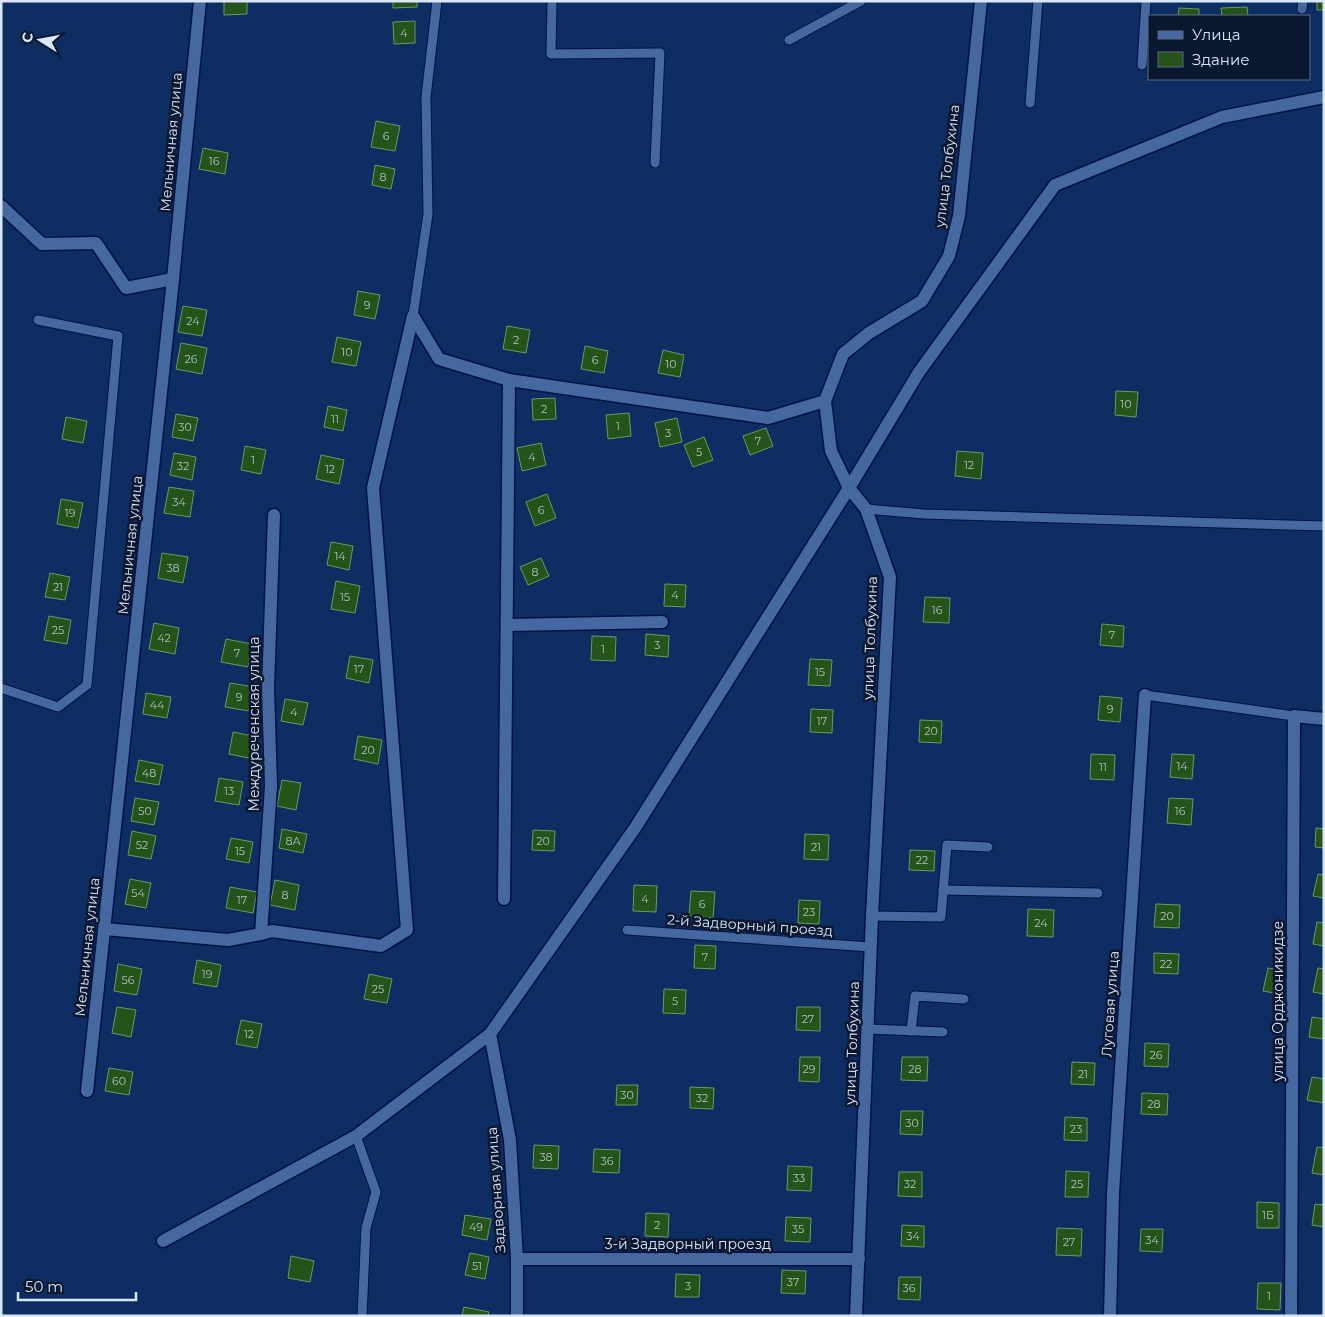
<svg xmlns="http://www.w3.org/2000/svg" width="1325" height="1317" viewBox="0 0 1325 1317" font-family="Montserrat,sans-serif">
<style>
.building{fill:#25531a;stroke:#6a9b60}
.lines{fill:none;stroke-linecap:round;stroke-linejoin:round}
.service-casing{stroke:#001245;stroke-width:11}
.minor-casing{stroke:#001245;stroke-width:15}
.service{stroke:#4568a1;stroke-width:9}
.minor{stroke:#4568a1;stroke-width:12}
.labels{text-anchor:middle;dominant-baseline:central;stroke-width:5;stroke-linejoin:round;paint-order:stroke}
.number-label{font-size:11px;fill:#adc1c2}
.street-label{font-size:14px;fill:#dae6fa;stroke:#0a182f}
</style>
<rect width="100%" height="100%" fill="#0e2d62"/>
<g class="building">
<path d="M224,1H247V14L224,15Z"/>
<path d="M393,1H417V7L393,8Z"/>
<rect x="1317" y="1" width="7" height="9"/>
<path d="M1247,7L1248,16H1222L1221,8Z"/>
<path d="M1179,8L1199,9V16H1178Z"/>
<path d="M415,21V43L394,44L393,22Z"/>
<path d="M376,121L400,126L395,151L371,147Z"/>
<path d="M203,148L228,153L225,174L199,169Z"/>
<path d="M375,165L395,169L391,189L372,185Z"/>
<path d="M358,291L380,295L375,319L354,315Z"/>
<path d="M183,306L207,310L202,336L178,332Z"/>
<path d="M507,326L530,330L526,353L503,349Z"/>
<path d="M337,337L361,342L356,366L332,362Z"/>
<path d="M181,343L207,348L202,374L176,369Z"/>
<path d="M585,346L608,351L604,373L581,369Z"/>
<path d="M663,350L684,355L680,377L658,373Z"/>
<path d="M1116,391L1138,392L1136,417L1115,415Z"/>
<path d="M555,398L556,419L533,420L532,399Z"/>
<path d="M328,406L347,410L343,431L324,427Z"/>
<path d="M629,413L631,436L608,439L606,415Z"/>
<path d="M176,414L198,418L193,441L172,437Z"/>
<path d="M66,417L87,421L83,443L62,439Z"/>
<path d="M677,418L682,442L660,447L655,423Z"/>
<path d="M766,428L773,446L750,455L743,436Z"/>
<path d="M704,437L713,460L693,467L684,445Z"/>
<path d="M541,443L546,465L522,471L517,448Z"/>
<path d="M245,446L266,450L261,474L241,470Z"/>
<path d="M957,451L983,453L981,479L955,476Z"/>
<path d="M174,453L196,457L192,480L170,475Z"/>
<path d="M321,455L344,460L339,484L316,479Z"/>
<path d="M169,487L194,491L190,517L164,513Z"/>
<path d="M547,494L556,518L535,526L526,502Z"/>
<path d="M61,499L83,503L78,528L57,524Z"/>
<path d="M331,542L353,546L349,570L327,565Z"/>
<path d="M162,553L188,557L183,583L158,578Z"/>
<path d="M541,558L549,576L528,585L520,567Z"/>
<path d="M50,573L70,577L65,600L45,597Z"/>
<path d="M336,581L360,586L355,613L331,609Z"/>
<path d="M665,584L686,585L685,607L664,606Z"/>
<path d="M925,597L950,598L949,623L923,622Z"/>
<path d="M49,616L71,620L67,644L44,640Z"/>
<path d="M154,623L179,628L175,654L149,649Z"/>
<path d="M1102,624L1124,626L1123,647L1100,645Z"/>
<path d="M646,634L669,636L668,657L645,655Z"/>
<path d="M592,636L616,637L615,661L591,660Z"/>
<path d="M226,639L252,644L248,667L221,662Z"/>
<path d="M350,656L373,660L369,683L346,678Z"/>
<path d="M810,659L832,660L830,686L808,685Z"/>
<path d="M230,683L254,687L249,711L225,707Z"/>
<path d="M146,693L171,697L167,718L143,714Z"/>
<path d="M1100,696L1122,698L1120,722L1098,720Z"/>
<path d="M285,699L308,703L303,725L281,721Z"/>
<path d="M811,709L833,710L832,733L810,732Z"/>
<path d="M920,720L942,721L941,743L919,742Z"/>
<path d="M233,732L257,737L253,759L229,754Z"/>
<path d="M358,736L382,740L378,764L354,759Z"/>
<path d="M1091,754L1115,755L1114,780L1090,779Z"/>
<path d="M1172,754L1194,755L1192,779L1170,777Z"/>
<path d="M139,760L163,765L159,785L135,781Z"/>
<path d="M219,778L243,782L239,805L215,801Z"/>
<path d="M282,780L301,783L296,810L277,806Z"/>
<path d="M135,798L159,802L154,825L131,821Z"/>
<path d="M1169,798L1193,799L1191,825L1167,823Z"/>
<path d="M1316,828L1324,829V848L1315,847Z"/>
<path d="M282,829L307,834L303,853L279,848Z"/>
<path d="M533,830L555,831L554,851L532,850Z"/>
<path d="M132,831L156,836L151,859L128,855Z"/>
<path d="M805,834L829,835L828,860L804,859Z"/>
<path d="M231,838L253,842L249,863L226,859Z"/>
<path d="M910,850L935,851L934,871L909,870Z"/>
<path d="M1318,874L1324,875V898L1313,896Z"/>
<path d="M130,879L151,883L146,908L125,904Z"/>
<path d="M275,880L299,885L295,910L270,905Z"/>
<path d="M634,885L657,886L656,912L633,911Z"/>
<path d="M230,887L257,892L253,913L226,908Z"/>
<path d="M691,891L715,892L713,918L689,916Z"/>
<path d="M799,900L820,901L819,924L798,923Z"/>
<path d="M1156,904L1180,905L1179,928L1154,927Z"/>
<path d="M1028,909L1054,910L1053,937L1027,936Z"/>
<path d="M1317,922L1324,923V946L1313,944Z"/>
<path d="M695,945L716,946L715,969L694,968Z"/>
<path d="M1154,953L1179,954L1178,974L1154,973Z"/>
<path d="M197,960L221,965L217,987L193,983Z"/>
<path d="M118,964L142,969L137,995L114,991Z"/>
<path d="M1268,968L1289,972L1284,995L1263,991Z"/>
<path d="M1318,968L1324,969V994L1313,992Z"/>
<path d="M369,974L392,979L387,1003L364,999Z"/>
<path d="M664,989L686,990L685,1014L663,1013Z"/>
<path d="M117,1007L136,1010L131,1037L112,1033Z"/>
<path d="M797,1007H820V1031L796,1030Z"/>
<path d="M1312,1017L1324,1019V1039L1309,1037Z"/>
<path d="M241,1020L262,1024L257,1048L236,1044Z"/>
<path d="M1145,1043L1169,1044L1168,1067L1144,1066Z"/>
<path d="M800,1057H820L819,1082L799,1081Z"/>
<path d="M902,1057H928L927,1081L901,1080Z"/>
<path d="M1072,1062L1095,1063L1094,1085L1071,1084Z"/>
<path d="M109,1068L133,1072L129,1095L105,1091Z"/>
<path d="M1312,1077L1324,1079V1103L1307,1100Z"/>
<path d="M617,1085H638L637,1105H616Z"/>
<path d="M690,1087L714,1088L713,1109L690,1108Z"/>
<path d="M1142,1093L1168,1094L1167,1115L1141,1114Z"/>
<path d="M901,1111H923L922,1135L900,1134Z"/>
<path d="M1065,1117L1087,1118V1141L1064,1140Z"/>
<path d="M534,1145L559,1146L558,1169L533,1168Z"/>
<path d="M1317,1147L1324,1148V1175L1312,1173Z"/>
<path d="M594,1149L620,1150L619,1173L593,1172Z"/>
<path d="M788,1166L812,1167L811,1191L787,1190Z"/>
<path d="M1066,1171L1089,1172L1088,1197H1065Z"/>
<path d="M899,1172H922V1197L898,1196Z"/>
<path d="M1257,1202L1279,1203V1228H1257Z"/>
<path d="M1315,1204L1324,1205V1227L1312,1225Z"/>
<path d="M646,1213L669,1214L668,1237L645,1236Z"/>
<path d="M465,1215L491,1219L487,1240L462,1235Z"/>
<path d="M786,1217L811,1218L810,1242L785,1241Z"/>
<path d="M902,1225L924,1226V1247L901,1246Z"/>
<path d="M1057,1228L1082,1229L1081,1256L1056,1255Z"/>
<path d="M1141,1229H1163L1162,1252L1140,1251Z"/>
<path d="M470,1253L489,1257L485,1279L465,1275Z"/>
<path d="M291,1256L314,1261L310,1282L288,1278Z"/>
<path d="M782,1270L806,1271L805,1294L781,1293Z"/>
<path d="M676,1274L700,1275L699,1297H675Z"/>
<path d="M899,1277H921L920,1300L898,1299Z"/>
<path d="M1258,1283H1281L1280,1310L1257,1309Z"/>
<path d="M464,1307L489,1312L488,1316H462Z"/>
</g>
<g class="lines">
<g class="service-casing">
<g id="service">
<path d="M552,1L551,54L660,53L655,163"/>
<path d="M1302,9L1303,1"/>
<path d="M789,40L861,1"/>
<path d="M1142,65L1146,1"/>
<path d="M1030,103L1038,1"/>
<path d="M413,316L428,214L426,97L437,1"/>
<path d="M866,509L924,514L1324,526"/>
<path d="M1,688L58,707L87,685L118,336L38,320"/>
<path d="M1145,695L1294,716"/>
<path d="M943,890L1098,893"/>
<path d="M872,916L941,917L947,845L988,847"/>
<path d="M627,930L871,947"/>
<path d="M868,1029L943,1032"/>
<path d="M911,1031L915,996L964,999"/>
<path d="M356,1136L376,1192L366,1228L362,1316"/>
</g>
</g>
<g class="minor-casing">
<g id="minor">
<path d="M1,206L42,244L96,243L126,288L173,279"/>
<path d="M507,625L662,622"/>
<path d="M504,899L509,380L768,418L825,401"/>
<path d="M105,929L228,940L261,934L272,931L381,946L407,930L373,488L413,316L439,359L509,380"/>
<path d="M261,934L271,786L268,688L274,515"/>
<path d="M490,1034L510,1140L517,1259V1316"/>
<path d="M87,1091L173,279L200,1"/>
<path d="M163,1241L356,1136L490,1034L635,828L849,488L919,372L1055,185L1222,117L1324,97"/>
<path d="M517,1259H859"/>
<path d="M856,1316L872,916L890,577L866,509L849,488L831,451L825,401L843,354L869,333L922,301L949,256L959,216L981,1"/>
<path d="M1110,1316L1113,1193L1145,695"/>
<path d="M1291,1316L1294,716L1324,719"/>
</g>
</g>
<use href="#service" class="service"/>
<use href="#minor" class="minor"/>
</g>
<g class="labels">
<g class="number-label">
<text x="404" y="33">4</text>
<text x="386" y="136">6</text>
<text x="214" y="161">16</text>
<text x="383" y="177">8</text>
<text x="367" y="305">9</text>
<text x="193" y="321">24</text>
<text x="516" y="340">2</text>
<text x="347" y="352">10</text>
<text x="191" y="359">26</text>
<text x="595" y="360">6</text>
<text x="671" y="364">10</text>
<text x="1126" y="404">10</text>
<text x="544" y="409">2</text>
<text x="335" y="419">11</text>
<text x="618" y="426">1</text>
<text x="185" y="427">30</text>
<text x="668" y="433">3</text>
<text x="758" y="441">7</text>
<text x="699" y="452">5</text>
<text x="532" y="457">4</text>
<text x="253" y="460">1</text>
<text x="969" y="465">12</text>
<text x="183" y="466">32</text>
<text x="330" y="469">12</text>
<text x="179" y="502">34</text>
<text x="541" y="510">6</text>
<text x="70" y="513">19</text>
<text x="340" y="556">14</text>
<text x="173" y="568">38</text>
<text x="535" y="572">8</text>
<text x="58" y="587">21</text>
<text x="675" y="595">4</text>
<text x="345" y="597">15</text>
<text x="937" y="610">16</text>
<text x="58" y="630">25</text>
<text x="1112" y="635">7</text>
<text x="164" y="638">42</text>
<text x="657" y="645">3</text>
<text x="603" y="649">1</text>
<text x="237" y="653">7</text>
<text x="359" y="669">17</text>
<text x="820" y="672">15</text>
<text x="239" y="697">9</text>
<text x="157" y="705">44</text>
<text x="1110" y="709">9</text>
<text x="294" y="712">4</text>
<text x="822" y="721">17</text>
<text x="931" y="731">20</text>
<text x="368" y="750">20</text>
<text x="1182" y="766">14</text>
<text x="1103" y="767">11</text>
<text x="149" y="773">48</text>
<text x="229" y="791">13</text>
<text x="145" y="811">50</text>
<text x="1180" y="811">16</text>
<text x="293" y="841">8А</text>
<text x="543" y="841">20</text>
<text x="142" y="845">52</text>
<text x="816" y="847">21</text>
<text x="240" y="851">15</text>
<text x="922" y="860">22</text>
<text x="138" y="893">54</text>
<text x="285" y="895">8</text>
<text x="645" y="899">4</text>
<text x="242" y="900">17</text>
<text x="702" y="904">6</text>
<text x="809" y="912">23</text>
<text x="1167" y="916">20</text>
<text x="1041" y="923">24</text>
<text x="705" y="957">7</text>
<text x="1166" y="964">22</text>
<text x="207" y="974">19</text>
<text x="128" y="980">56</text>
<text x="378" y="989">25</text>
<text x="675" y="1001">5</text>
<text x="808" y="1019">27</text>
<text x="249" y="1034">12</text>
<text x="1156" y="1055">26</text>
<text x="809" y="1069">29</text>
<text x="915" y="1069">28</text>
<text x="1083" y="1074">21</text>
<text x="119" y="1081">60</text>
<text x="627" y="1095">30</text>
<text x="702" y="1098">32</text>
<text x="1154" y="1104">28</text>
<text x="912" y="1123">30</text>
<text x="1076" y="1129">23</text>
<text x="546" y="1157">38</text>
<text x="607" y="1161">36</text>
<text x="799" y="1178">33</text>
<text x="910" y="1184">32</text>
<text x="1077" y="1184">25</text>
<text x="1268" y="1215">1Б</text>
<text x="657" y="1225">2</text>
<text x="476" y="1227">49</text>
<text x="798" y="1229">35</text>
<text x="913" y="1236">34</text>
<text x="1152" y="1240">34</text>
<text x="1069" y="1242">27</text>
<text x="477" y="1266">51</text>
<text x="793" y="1282">37</text>
<text x="688" y="1286">3</text>
<text x="909" y="1288">36</text>
<text x="1269" y="1296">1</text>
</g>
<g class="street-label">
<text transform="translate(171 142) rotate(-85)">Мельничная улица</text>
<text transform="translate(947 166) rotate(-83)">улица Толбухина</text>
<text transform="translate(130 545) rotate(-84)">Мельничная улица</text>
<text transform="translate(870 638) rotate(-88)">улица Толбухина</text>
<text transform="translate(254 724) rotate(-90)">Междуреченская улица</text>
<text transform="translate(750 925) rotate(4)">2-й Задворный проезд</text>
<text transform="translate(87 947) rotate(-84)">Мельничная улица</text>
<text transform="translate(1278 1001) rotate(-90)">улица Орджоникидзе</text>
<text transform="translate(1110 1004) rotate(-86)">Луговая улица</text>
<text transform="translate(852 1043) rotate(-88)">улица Толбухина</text>
<text transform="translate(496 1190) rotate(-94)">Задворная улица</text>
<text x="688" y="1244">3-й Задворный проезд</text>
</g>
</g>
<rect width="1325" height="1317" fill="none" stroke="#dae6fa" stroke-width="5"/>
<rect x="1148" y="15" width="162" height="65" fill="#0a182f" stroke="#5d6a80"/>
<rect x="1158" y="31" width="25" height="8" fill="#4568a1" stroke="#5d6a80"/>
<text x="1192" y="40" font-size="15" fill="#dae6fa">Улица</text>
<rect x="1158" y="52" width="25" height="15" fill="#25531a" stroke="#5d6a80"/>
<text x="1192" y="65" font-size="15" fill="#dae6fa">Здание</text>
<g transform="translate(40 40) rotate(281)" stroke="#0a182f" stroke-width="4" paint-order="stroke">
<path d="M0-4L9 19L0 12L-9 19Z" fill="#dae6fa"/>
<text y="-8" font-size="14" font-weight="bold" text-anchor="middle" fill="#dae6fa">С</text>
</g>
<path d="M18 1292v8h118v-8" fill="none" stroke="#dae6fa" stroke-width="2.5"/>
<text x="25" y="1292" font-size="15" fill="#dae6fa" stroke="#0a182f" stroke-width="4" paint-order="stroke">50 m</text>
</svg>
